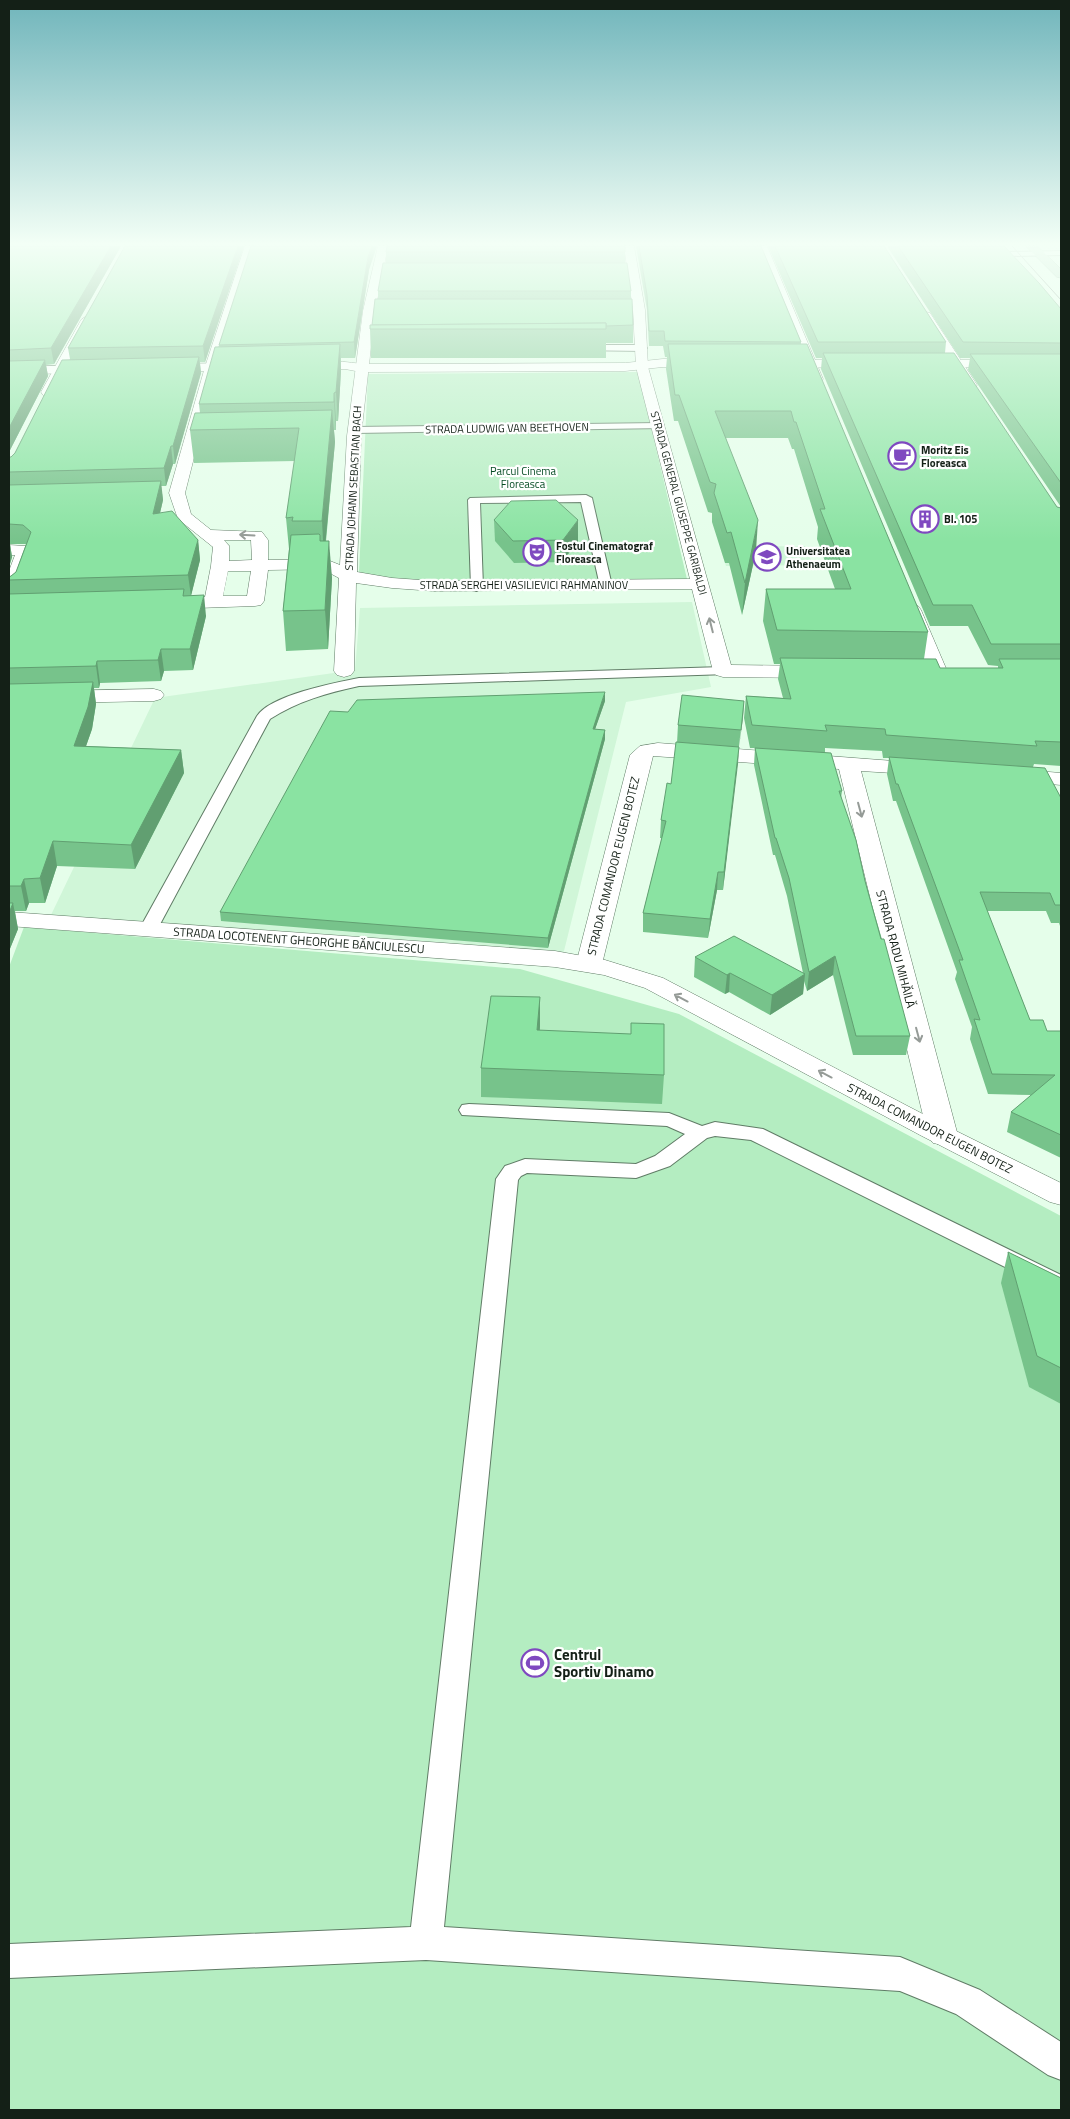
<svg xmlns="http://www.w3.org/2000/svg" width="1070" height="2119" viewBox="0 0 1070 2119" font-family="'Titillium Web',sans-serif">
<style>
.built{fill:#d0f6d8}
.green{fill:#b4edc1}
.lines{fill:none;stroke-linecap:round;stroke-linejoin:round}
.service-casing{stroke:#607c66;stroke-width:2}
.minor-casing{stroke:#607c66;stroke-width:1}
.tertiary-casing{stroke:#607c66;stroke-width:1}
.primary-casing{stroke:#568362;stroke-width:1}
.service{fill:#fff;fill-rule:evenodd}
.minor{fill:#fff;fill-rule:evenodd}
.tertiary{fill:#fff;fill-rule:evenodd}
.primary{fill:#afd4b9;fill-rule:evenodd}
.tram{stroke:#68796b;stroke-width:1}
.wall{fill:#77c38b}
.shaded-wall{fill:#619f71}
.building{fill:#8ae3a2;stroke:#619f71}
.oneway{stroke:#959b97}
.labels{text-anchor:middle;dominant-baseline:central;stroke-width:4.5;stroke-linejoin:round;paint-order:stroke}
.far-street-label{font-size:11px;fill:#142017;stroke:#fff}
.far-poi-label{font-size:11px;font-weight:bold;fill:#142017;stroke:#fff;text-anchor:start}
.far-park-label{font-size:11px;fill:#054b23;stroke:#fff}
.street-label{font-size:12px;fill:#142017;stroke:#fff}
.near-poi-label{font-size:15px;font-weight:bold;fill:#142017;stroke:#fff;text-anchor:start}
</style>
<rect width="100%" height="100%" fill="#e5feea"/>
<g class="built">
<path d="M805,546L813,565L726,566L720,547Z"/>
<path d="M692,602L711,687L626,702L563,955L51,915L155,698L355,670L360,608Z"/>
</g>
<g class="green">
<path d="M638,372L687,579L441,582L411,581L359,573L368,374Z"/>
<path d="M24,927L520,969L679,1014L1061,1216V2110H9V967Z"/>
</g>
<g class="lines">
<g class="service-casing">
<g id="service">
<path d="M1061,251V255L1011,256L1007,254L1011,252Z"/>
<path d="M579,345H642L647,348L642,351L576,350L574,348Z"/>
<path d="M659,423L663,424L664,426L663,428L355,433L350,430L355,427Z"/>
<path d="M586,495L592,498L612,586L611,589L606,590L600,586L581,502L480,503L483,587L477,591L472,590L471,587L468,500L470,498Z"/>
<path d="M723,667L728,668L730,671L728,674L359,686C327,693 298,701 270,719L158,928L155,932L149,933L143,932L140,928L257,716C271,695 334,683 359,678Z"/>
<path d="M469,1104L669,1113L702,1126L715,1122L763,1129L1061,1275V1293L1053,1291L751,1140L715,1136L707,1138L670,1166L636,1178L527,1173L521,1176L518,1180L444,1927L900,1957L980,1990L1061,2042V2080L1048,2075L956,2014L900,1991L426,1960L9,1978V1944L411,1927L496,1179L505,1166L525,1159L636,1164L655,1156L685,1134L667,1126L462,1115L459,1110L462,1105Z"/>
</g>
</g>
<g class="minor-casing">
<g id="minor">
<path d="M245,246H255L217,367L185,493L191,514L211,530L262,532L268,540V560L325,559L340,565L347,436L363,311L378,246H388L375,311L361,436L357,572L392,578L434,581L690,579L636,367L633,310L624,246H634L645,310L648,367L731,665L817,666L824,668L827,672L824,676L817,678L723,677L716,675L713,671L692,589L434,591L392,588L356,583L354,671L351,675L344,677L337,675L334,671L339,578L322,569L268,570L264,601L261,605L255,606L168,609L162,608L159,604L162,600L205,597L211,566L213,547L178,519L169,493L205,367ZM224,540H251L252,560L229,561V546ZM228,571H251L247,596H223Z"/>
<path d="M757,246H767L823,379L821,382L816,383L809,379Z"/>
<path d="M926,312L930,313L977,385L975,388H965L963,385L920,316Z"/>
<path d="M87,316L93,320L55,392L53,395H43L41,392L81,320Z"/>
<path d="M9,545L26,546L33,552L18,591L15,595L9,596V571L15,555H9Z"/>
<path d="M912,605L918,606L921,610L948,673L945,677L938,679L931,677L928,673L903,610L906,606Z"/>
<path d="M154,689L161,691L164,695L161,699L154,701L9,704V692Z"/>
<path d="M658,743L933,764L936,769L933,774L925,775L861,771L958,1136L953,1143L943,1145L933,1143L928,1136L839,769L653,756L602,964L598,969L589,972L580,969L576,964L630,755L640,746Z"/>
<path d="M1012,769L1061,773V785L1004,780L1001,775L1004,770Z"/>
</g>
</g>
<g class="tertiary-casing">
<g id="tertiary">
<path d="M663,359H705L711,363L705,367H663L625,371L361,372L345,369L303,370L297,366C305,357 349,362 361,364L625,363Z"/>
<path d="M778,360H860L866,364L860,368L773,367L772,364L773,361Z"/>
<path d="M923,360H1061V368L918,367L917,364L918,361Z"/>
<path d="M245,363L251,367L250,370L163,372L157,368L163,364Z"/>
<path d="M93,365L99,369L98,372L9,375V367Z"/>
<path d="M9,912L555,951L605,960L663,978L940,1123L1061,1183V1205L1050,1202L920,1135L645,988L604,975L555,967L9,926Z"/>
</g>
</g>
<g class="primary-casing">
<path id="primary" d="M1026,246H1037L1061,269V278L1057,277Z"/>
</g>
<use href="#service" class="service"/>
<use href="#minor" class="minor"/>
<use href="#tertiary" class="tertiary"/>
<use href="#primary" class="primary"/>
<path class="tram" d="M1012,246L1061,300"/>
</g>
<g class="wall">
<path d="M121,246L54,364L46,365L48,376L9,452V248Z"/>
<path d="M244,246L205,362H200L201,373L175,464H173L166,486H161L163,500L160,513L198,540L200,560L191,595L206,616L193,670L164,671L161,681L100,683L99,688H94L96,704L92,729L86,746L181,750L184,773L135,869L57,866L45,903H29L26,911H15L18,929L9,951V577L11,576L16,572L26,544H10L12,557L9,567V472L11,457L15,453L70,359L68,348Z"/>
<path d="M636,246H761L801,342V344L928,632L924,659L940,668H998V666L988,665L968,626H930L821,369L822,358H816L768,246H884L946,342L945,353L1057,507L1061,508V766L1034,764L1033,767L1061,798V929L1059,923H1051L1046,911H987L1030,1020L1047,1031H1061V1158L1007,1132L1011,1112L1032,1095L988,1094L970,1039L972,1027L955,979L957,972L896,801H893L887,774L889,758H883L882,751L825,748V753L842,791L841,798L910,1036L906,1055H853L833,975L807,991L804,981L803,994L770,1015L729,992L725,994L694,977L695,957L803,973L787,896L775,855H773L754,765L755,748H750L744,718L746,696L783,698L778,679L780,664H774L763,621L766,589H835L817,539L818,527L794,449H792L788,438H726L756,551L742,615L729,563H725L712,522V513L708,512L678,421H674L666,369L667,357H665L663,346H649L647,310Z"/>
<path d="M887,246H1004L1061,309V507L968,370L970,358H960Z"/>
<path d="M386,252H625V263L631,291V299L633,325V343H606V358H371L370,329L372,325L378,299V291L386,263Z"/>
<path d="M369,270L355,358H341V371L338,421H336V430H334L335,442L326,541L332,578L328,649L286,651L283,611L289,549L286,518L295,461L194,463L190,430L200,413L199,404L219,345Z"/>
<path d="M494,520L578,541L562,562L514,563L495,541Z"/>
<path d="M605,701L595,729L605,730V739L548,948L221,921L220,912L348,712Z"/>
<path d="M744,701L723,890H717L708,938L643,932V913L662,838H660L661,820L671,784L677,743L678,725Z"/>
<path d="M540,997V1030L664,1075L662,1104L481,1097V1068Z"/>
<path d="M1008,1252L1061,1278V1404L1029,1387L1001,1283Z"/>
</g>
<g class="shaded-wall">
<path d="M111,246H121L54,364L51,348Z"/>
<path d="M238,246H244L205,362L203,346Z"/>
<path d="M372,246H377L369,270L355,358L354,342L368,257Z"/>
<path d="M340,344L341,371L338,421L336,392Z"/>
<path d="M199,357L201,373L175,464L173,446Z"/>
<path d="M45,360L48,376L9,452V428Z"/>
<path d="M334,393L336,421V430L334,402Z"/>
<path d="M332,410L335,442L324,557L322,521Z"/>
<path d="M171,446L173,464L166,486L164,468Z"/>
<path d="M161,481L163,500L155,534L153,514Z"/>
<path d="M578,520V541L562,562L563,540Z"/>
<path d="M758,520L756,551L742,615L745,583Z"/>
<path d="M9,538L12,557L9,567Z"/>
<path d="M198,540L200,560L191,596L188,575Z"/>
<path d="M329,541L332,578L328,649L325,610Z"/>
<path d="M204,595L206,616L193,670L190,649Z"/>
<path d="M161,649L164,671L161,681L158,660Z"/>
<path d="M97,661L100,683L99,688L96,666Z"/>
<path d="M93,682L96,704L92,729L78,769L74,746Z"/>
<path d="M605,692V701L592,738L593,729Z"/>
<path d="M744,701L743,718L739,747L741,730Z"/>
<path d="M605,730V739L548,948V938Z"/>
<path d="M739,747L738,764L723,890L724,872Z"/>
<path d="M181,750L184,773L135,869L131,845Z"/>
<path d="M53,841L57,866L45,903L40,878Z"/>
<path d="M718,872L717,890L708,938L710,919Z"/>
<path d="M24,879L29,903L26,911L21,886Z"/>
<path d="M13,903L18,929L9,951V913Z"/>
<path d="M835,956L833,975L807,991L809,972Z"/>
<path d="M730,973L729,992L725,994L727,975Z"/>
<path d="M805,974L803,994L770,1015L772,995Z"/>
<path d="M540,997V1026L537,1059V1030Z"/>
</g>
<g class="building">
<path d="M10,246H111L51,348L9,350V248Z"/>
<path d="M125,246H238L203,346L68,348Z"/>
<path d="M251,246H372L368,257L354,342L219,345Z"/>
<path d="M387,246H625V252H386Z"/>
<path d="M639,246H761L801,342L665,341L664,331H649L647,295Z"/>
<path d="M775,246H884L946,342H818Z"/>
<path d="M898,246H1004L1039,283L1061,309V343L963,342Z"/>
<path d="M383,263H627L631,291H378Z"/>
<path d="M375,299H632L633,325L606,326V323L372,325Z"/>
<path d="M606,323V329H370V325Z"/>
<path d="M340,344L336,392L334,393V402L199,404L215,347Z"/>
<path d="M668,344H807L928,632L777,630L766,589H851L820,509H825L796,422H794L791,411H715L758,520L745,583L731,532L727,533L714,493L716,484L710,482L679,395H675Z"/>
<path d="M823,353H954L1057,507L1061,508V644H991L972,605H933Z"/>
<path d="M970,354H1061V483Z"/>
<path d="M199,357L173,446H171L164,468L9,472V457H11L15,453L62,360Z"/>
<path d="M45,360L9,428V361Z"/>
<path d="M332,410L322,521H292L293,517L286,518L299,428L190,430L195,413Z"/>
<path d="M161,481L153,514L172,511L198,540L188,575L9,580V577L11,576L16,572L31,532L23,525L9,524V485Z"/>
<path d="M556,500L578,520L563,540L513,541L494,520L511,501Z"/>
<path d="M319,534L320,535V541H329L325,610L283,611L291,535Z"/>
<path d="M184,589L183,596L204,595L190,649H161L158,660L97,661L96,666L9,668V594Z"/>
<path d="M780,658L936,659L940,668H1003L999,659H1061V742L1035,741L1037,746L886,735L885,729L825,725L827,731L752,725L746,696L791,699Z"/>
<path d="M93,682L88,707L74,746L181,750L131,845L53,841L40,878L24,879L21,886H9V684Z"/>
<path d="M605,692L593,729L605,730L548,938L220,912L330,711L348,712L357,700Z"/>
<path d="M682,695L744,701L741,730L678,725Z"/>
<path d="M676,742L739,747L724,872H718L710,919L643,913L666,821L661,820L667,783L671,784Z"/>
<path d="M755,748L831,753L842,791H839L856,840L865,881L881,939H884L910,1036H856L835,956L809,972L789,878L776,838H775Z"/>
<path d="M889,757L1045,768L1061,798V905H1055L1050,893L980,892L1030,1020H1043L1047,1031H1061V1135L1011,1112L1055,1075L992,1074L974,1019L980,1020L959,960H963L898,784H896Z"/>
<path d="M9,903H13L9,913Z"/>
<path d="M734,936L805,974L772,995L730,973L727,975L695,957Z"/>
<path d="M491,996L540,997L537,1030L631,1034V1023L664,1024V1075L481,1068Z"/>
<path d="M1008,1252L1061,1278V1368L1037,1356Z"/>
</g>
<defs><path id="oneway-shaft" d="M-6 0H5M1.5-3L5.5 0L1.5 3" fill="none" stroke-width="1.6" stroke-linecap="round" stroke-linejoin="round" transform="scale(1.25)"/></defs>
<g class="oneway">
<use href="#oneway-shaft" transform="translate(247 535) rotate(-177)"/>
<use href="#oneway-shaft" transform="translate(711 625) rotate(-104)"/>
<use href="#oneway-shaft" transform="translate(860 810) rotate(75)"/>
<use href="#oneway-shaft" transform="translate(681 998) rotate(-152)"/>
<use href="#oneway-shaft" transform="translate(918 1035) rotate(75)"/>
<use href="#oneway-shaft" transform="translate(825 1074) rotate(-152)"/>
</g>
<linearGradient id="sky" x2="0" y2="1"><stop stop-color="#70b5bb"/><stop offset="0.45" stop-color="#f3fff6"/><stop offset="1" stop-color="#f3fff6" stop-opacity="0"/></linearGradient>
<rect width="1070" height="542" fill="url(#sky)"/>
<defs>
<g id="cafe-ring" transform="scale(1.4375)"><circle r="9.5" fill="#fff" stroke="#7f49c0" stroke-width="1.5"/><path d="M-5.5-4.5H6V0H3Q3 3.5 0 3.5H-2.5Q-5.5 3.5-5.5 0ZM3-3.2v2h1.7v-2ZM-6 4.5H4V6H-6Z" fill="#7f49c0"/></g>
<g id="building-ring" transform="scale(1.4375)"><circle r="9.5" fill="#fff" stroke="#7f49c0" stroke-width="1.5"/><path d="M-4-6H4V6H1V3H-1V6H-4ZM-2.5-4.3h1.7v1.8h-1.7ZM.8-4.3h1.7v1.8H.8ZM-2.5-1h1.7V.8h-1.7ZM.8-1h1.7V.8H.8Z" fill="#7f49c0"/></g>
<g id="theatre-ring" transform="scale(1.4375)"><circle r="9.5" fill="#fff" stroke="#7f49c0" stroke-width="1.5"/><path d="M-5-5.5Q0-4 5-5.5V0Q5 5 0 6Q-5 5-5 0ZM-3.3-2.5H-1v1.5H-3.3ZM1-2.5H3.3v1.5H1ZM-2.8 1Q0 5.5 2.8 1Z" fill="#7f49c0"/></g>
<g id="university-ring" transform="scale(1.4375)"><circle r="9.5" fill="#fff" stroke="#7f49c0" stroke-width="1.5"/><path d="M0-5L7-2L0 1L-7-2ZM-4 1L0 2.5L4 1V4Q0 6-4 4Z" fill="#7f49c0"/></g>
<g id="stadium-ring" transform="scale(1.4375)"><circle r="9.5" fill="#fff" stroke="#7f49c0" stroke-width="1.5"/><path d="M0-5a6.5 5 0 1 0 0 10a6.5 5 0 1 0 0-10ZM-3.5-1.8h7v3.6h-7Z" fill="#7f49c0"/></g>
</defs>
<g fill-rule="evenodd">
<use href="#cafe-ring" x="902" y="456"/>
<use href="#building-ring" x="925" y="519"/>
<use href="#theatre-ring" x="537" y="552"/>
<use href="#university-ring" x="767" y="557"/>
<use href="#stadium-ring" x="535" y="1663"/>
</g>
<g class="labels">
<g class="far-street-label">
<text transform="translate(507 428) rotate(-1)">STRADA LUDWIG VAN BEETHOVEN</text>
<text transform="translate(353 488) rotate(-87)">STRADA JOHANN SEBASTIAN BACH</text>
<text transform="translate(679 503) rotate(75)">STRADA GENERAL GIUSEPPE GARIBALDI</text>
<text x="524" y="585">STRADA SERGHEI VASILIEVICI RAHMANINOV</text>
</g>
<g class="far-poi-label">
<text x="921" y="450">Moritz Eis<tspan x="921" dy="13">Floreasca</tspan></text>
<text x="944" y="519">Bl. 105</text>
<text x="556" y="546">Fostul Cinematograf<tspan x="556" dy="13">Floreasca</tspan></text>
<text x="786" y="551">Universitatea<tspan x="786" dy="13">Athenaeum</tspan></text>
</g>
<g class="far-park-label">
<text x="523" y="471">Parcul Cinema<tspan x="523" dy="13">Floreasca</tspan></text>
</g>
<g class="street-label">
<text transform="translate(613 866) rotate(-76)">STRADA COMANDOR EUGEN BOTEZ</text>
<text transform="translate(299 940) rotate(4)">STRADA LOCOTENENT GHEORGHE BĂNCIULESCU</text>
<text transform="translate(896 949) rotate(75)">STRADA RADU MIHĂILĂ</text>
<text transform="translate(930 1128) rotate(27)">STRADA COMANDOR EUGEN BOTEZ</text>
</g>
<g class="near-poi-label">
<text x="554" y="1654">Centrul<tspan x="554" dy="17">Sportiv Dinamo</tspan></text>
</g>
</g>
<rect width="1070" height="2119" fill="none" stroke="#142017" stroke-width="20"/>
</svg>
